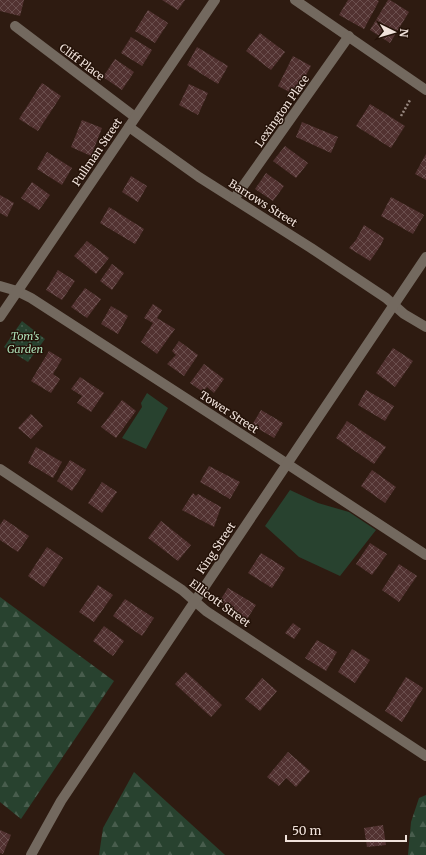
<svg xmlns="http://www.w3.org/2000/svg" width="426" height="855" viewBox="0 0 426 855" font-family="Merriweather,serif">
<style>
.grass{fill:#28422f}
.forest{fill:url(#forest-firs)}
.park{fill:url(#park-dots)}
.building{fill:url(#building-cross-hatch)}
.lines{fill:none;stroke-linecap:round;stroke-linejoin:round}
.path{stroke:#988880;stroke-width:2.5;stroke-dasharray:2 2;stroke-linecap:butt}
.minor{stroke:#73695f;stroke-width:10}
.labels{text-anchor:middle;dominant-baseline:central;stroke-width:3;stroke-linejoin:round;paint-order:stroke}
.street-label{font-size:11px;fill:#f0e2db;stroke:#241208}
.park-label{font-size:11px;font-style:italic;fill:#abdfb7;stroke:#241208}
</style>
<defs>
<pattern id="forest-firs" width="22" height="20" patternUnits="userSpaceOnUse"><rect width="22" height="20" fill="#28422f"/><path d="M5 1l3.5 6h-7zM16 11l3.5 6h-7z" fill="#485d4d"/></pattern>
<pattern id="park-dots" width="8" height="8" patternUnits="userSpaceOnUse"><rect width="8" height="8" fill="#28422f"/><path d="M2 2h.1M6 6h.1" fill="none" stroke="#485d4d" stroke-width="1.8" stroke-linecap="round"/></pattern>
<pattern id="building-cross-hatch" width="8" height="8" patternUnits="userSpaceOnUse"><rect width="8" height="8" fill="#523231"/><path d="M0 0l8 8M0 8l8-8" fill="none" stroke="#6b4f4e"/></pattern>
</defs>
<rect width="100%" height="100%" fill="#2e1b11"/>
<g class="grass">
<path d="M147,393L168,408L146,449L122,438L142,407L141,403Z"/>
<path d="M290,490L318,503L349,512L376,530L340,576L299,557L265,526Z"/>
</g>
<g class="forest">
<path d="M0,597L114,681L21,819L0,802Z"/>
<path d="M134,772L225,855H99L103,828Z"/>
<path d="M426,795V855H408L411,822L419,798Z"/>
</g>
<path class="park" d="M22,321L45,339L28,362L4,347Z"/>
<g class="building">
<path d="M0,0H24L20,16L0,11Z"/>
<path d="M162,0H185L178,10Z"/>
<path d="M348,0H377L379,1L364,29L339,15Z"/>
<path d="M388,0H390L409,12L390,43L370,30Z"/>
<path d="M148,10L168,23L155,43L135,31Z"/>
<path d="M260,33L285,52L271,70L246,51Z"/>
<path d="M131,37L152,50L142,66L121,53Z"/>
<path d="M197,47L228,66L218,84L187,65Z"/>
<path d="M293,56L311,66L295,95L278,86Z"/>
<path d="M115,59L134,72L122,90L103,77Z"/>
<path d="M42,83L61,96L38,131L19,119Z"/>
<path d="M189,84L208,93L198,115L179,105Z"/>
<path d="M370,104L405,126L391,148L356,126Z"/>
<path d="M82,120L102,128L91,156L71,147Z"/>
<path d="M302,122L338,137L331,153L296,137Z"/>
<path d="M285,146L308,163L296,178L273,161Z"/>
<path d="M47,152L72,168L62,185L37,169Z"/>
<path d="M426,154V180L415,174Z"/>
<path d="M266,173L284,186L273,201L255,189Z"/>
<path d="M131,176L147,186L138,202L122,192Z"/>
<path d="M32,182L50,195L39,210L21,198Z"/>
<path d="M0,195L14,203L7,217L0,213Z"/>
<path d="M391,197L424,215L413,234L381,216Z"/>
<path d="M109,207L144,229L135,244L100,223Z"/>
<path d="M364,225L384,238L381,245L370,261L349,248L356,240Z"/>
<path d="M87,241L109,258L96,274L74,256Z"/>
<path d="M112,264L124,273L112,290L100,281Z"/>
<path d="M58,270L75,281L62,300L46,290Z"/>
<path d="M85,288L101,299L87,318L71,307Z"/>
<path d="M153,304L162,310L157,318L175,329L157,354L141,342L153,323L144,318Z"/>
<path d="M111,306L128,316L118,334L101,324Z"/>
<path d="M179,341L198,355L184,376L167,364L176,355L172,351Z"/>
<path d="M393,348L413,361L395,387L376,373Z"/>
<path d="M49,351L62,359L53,374L60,379L51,393L31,381Z"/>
<path d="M204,364L224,379L214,393L207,387L203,392L190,383Z"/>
<path d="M80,377L104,393L91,412L77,403L82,396L71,389Z"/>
<path d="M366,390L394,406L385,421L358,405Z"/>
<path d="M122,400L136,411L116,438L101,427Z"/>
<path d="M261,410L283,423L274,438L252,425Z"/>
<path d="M31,414L43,426L31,439L18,428Z"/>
<path d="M347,421L386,447L374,464L336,438Z"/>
<path d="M36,447L62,462L53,478L28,463Z"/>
<path d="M70,460L86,470L72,491L57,481Z"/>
<path d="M209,466L240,482L230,499L200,482Z"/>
<path d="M372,470L396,487L385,503L361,486Z"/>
<path d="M102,482L117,492L102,513L88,503Z"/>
<path d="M193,493L196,496L198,494L221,507L214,527L182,510Z"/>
<path d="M4,519L29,536L18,552L0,540V525Z"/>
<path d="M161,521L191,545L178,561L148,538Z"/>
<path d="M370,543L387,554L372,575L356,564Z"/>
<path d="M47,547L63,558L44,587L28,576Z"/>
<path d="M261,553L285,568L272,588L248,573Z"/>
<path d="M399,564L417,576L399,602L382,590Z"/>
<path d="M98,585L113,595L94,622L79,612Z"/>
<path d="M228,588L256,605L247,619L219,602Z"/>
<path d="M125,599L154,618L142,636L113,616Z"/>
<path d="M293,623L301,629L294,639L285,633Z"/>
<path d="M104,626L124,641L113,656L93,641Z"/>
<path d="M317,640L337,652L326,671L305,658Z"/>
<path d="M352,649L370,660L355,683L338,672Z"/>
<path d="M186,672L222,705L211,717L175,684Z"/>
<path d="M406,677L423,688L402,722L385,711Z"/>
<path d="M262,678L277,691L260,711L245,699Z"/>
<path d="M288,752L310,771L296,787L286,778L279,786L267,777Z"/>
<path d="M383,825L386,845L367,847L364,828Z"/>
<path d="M0,830L11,835L3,854L0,853Z"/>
</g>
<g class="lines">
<path class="path" d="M401,116L410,100"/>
<g class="minor">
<path d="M295,0L426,90"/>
<path d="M15,26L135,117"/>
<path d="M129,127L199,177L311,248L386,298L404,314L426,327"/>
<path d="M234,199L349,36"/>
<path d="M0,286L17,291L31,298L269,452L426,555"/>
<path d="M0,317L215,0"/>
<path d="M0,469L182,590L206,611L426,756"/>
<path d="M31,855L61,801L195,601L426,257"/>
</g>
</g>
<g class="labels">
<g class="street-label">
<text transform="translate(82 62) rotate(37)">Cliff Place</text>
<text transform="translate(282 111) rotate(-55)">Lexington Place</text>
<text transform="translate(97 152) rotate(-56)">Pullman Street</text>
<text transform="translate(263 203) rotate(32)">Barrows Street</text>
<text transform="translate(229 412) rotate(33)">Tower Street</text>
<text transform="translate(216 548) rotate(-56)">King Street</text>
<text transform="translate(220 603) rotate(36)">Ellicott Street</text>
</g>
<g class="park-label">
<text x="25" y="336">Tom's<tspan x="25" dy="13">Garden</tspan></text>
</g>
</g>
<g transform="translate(394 32) rotate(95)" stroke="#241208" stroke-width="3" paint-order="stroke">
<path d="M0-3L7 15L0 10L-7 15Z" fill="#f0e2db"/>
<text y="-6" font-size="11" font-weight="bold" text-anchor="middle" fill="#f0e2db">N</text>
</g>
<path d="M286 835v6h120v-6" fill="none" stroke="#f0e2db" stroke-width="2"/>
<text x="292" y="835" font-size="12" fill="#f0e2db" stroke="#241208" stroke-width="3" paint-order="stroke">50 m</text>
</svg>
